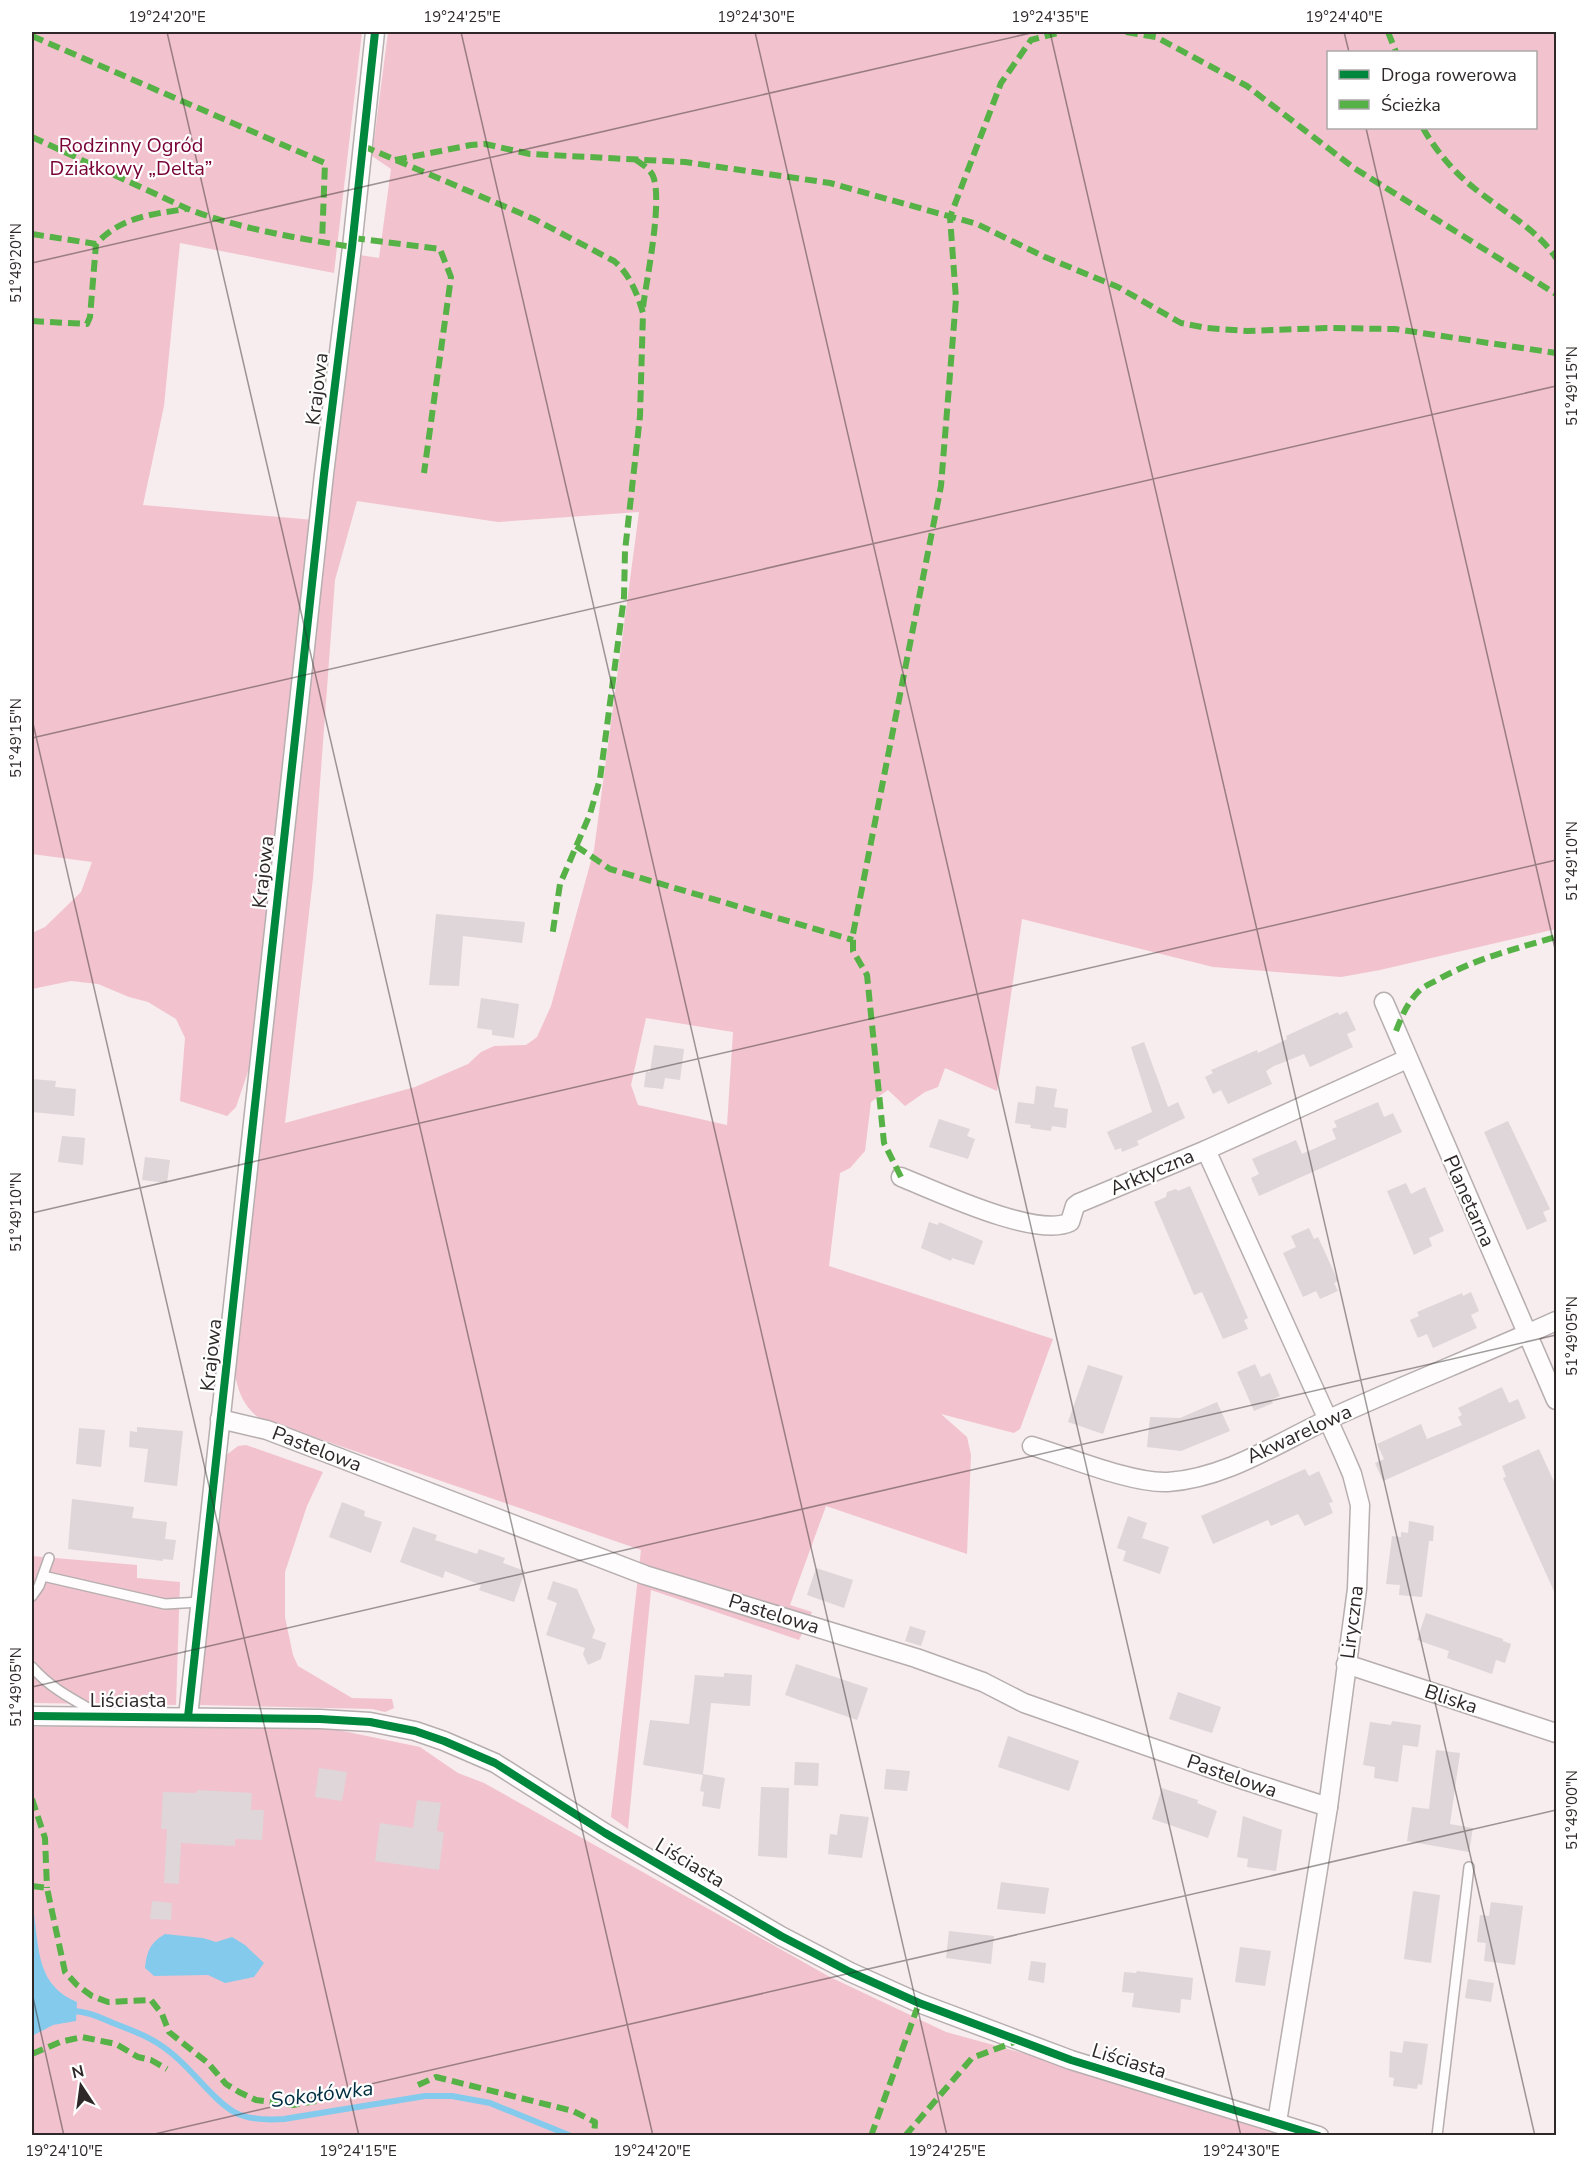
<svg xmlns="http://www.w3.org/2000/svg" width="1588" height="2167" viewBox="0 0 1588 2167" font-family="'Nunito Sans',sans-serif">
<style>
.green{fill:#f2c3ce;fill-rule:evenodd}
.water{fill:#84caec}
.lines{fill:none;stroke-linecap:round;stroke-linejoin:round}
.stream{stroke:#84caec;stroke-width:6}
.building{fill:#ded6d8}
.service-casing{stroke:#b6aeaf;stroke-width:12}
.minor-casing{stroke:#b6aeaf;stroke-width:21}
.service{stroke:#fefcfc;stroke-width:9}
.minor{stroke:#fefcfc;stroke-width:18}
.quiet{stroke:#56b246;stroke-width:6;stroke-dasharray:12 6;stroke-linecap:butt}
.cycleway-casing{stroke:#fff;stroke-width:11}
.cycleway{stroke:#00873e;stroke-width:8}
.ticks{fill:none;stroke:#2f2829;stroke-width:1.5;stroke-opacity:0.45}
.labels{text-anchor:middle;dominant-baseline:central;stroke-width:4.5;stroke-linejoin:round;paint-order:stroke}
.park-label{font-size:20px;fill:#780035;stroke:#fff}
.street-label{font-size:20px;fill:#2f2829;stroke:#fff}
.water-label{font-size:21px;font-style:italic;fill:#002e41;stroke:#fff}
.neatline{fill:none;stroke:#2f2829;stroke-width:2}
.ticks-label{font-size:15px;text-anchor:middle;fill:#2f2829}
</style>
<rect width="100%" height="100%" fill="#f7ecee"/>
<g class="green">
<path d="M32,32H362L334,273L180,243L164,406L143,505L314,520L256,1048L236,1107L227,1116L180,1101L185,1038L176,1019L148,1002L129,997L98,984L71,981L32,989V933L45,927L81,892L92,862L32,854Z"/>
<path d="M388,32H1556V929L1380,970L1341,977L1213,967L1022,919L997,1091L945,1068L938,1087L925,1092L905,1106L888,1090L871,1102L865,1151L850,1168L840,1173L829,1266L1053,1339L1020,1429L1014,1433L941,1414L967,1437L971,1455L967,1554L826,1506L790,1605L812,1612L799,1640L651,1590L628,1829L611,1817L641,1550L259,1418C241,1404 236,1386 234,1364L353,254L379,258L391,169L372,156ZM1328,52H1536V128H1328ZM357,501L498,522L639,512L594,850L551,1006L537,1037L526,1045L494,1046L481,1052L468,1064L415,1087L285,1123L313,878L335,580ZM646,1018L733,1032L727,1125L638,1105L631,1085Z"/>
<path d="M246,1445L323,1472L307,1506L285,1572V1617L293,1655L298,1666L352,1698L392,1699L394,1708L385,1712L372,1709L199,1705L214,1541L225,1456L238,1446Z"/>
<path d="M32,1556L137,1565V1578L180,1582L176,1705L32,1703Z"/>
<path d="M192,1724L338,1730L420,1747L458,1773L484,1783L830,1977L946,2032L1041,2058L1296,2135L32,2136V1727Z"/>
</g>
<g class="water">
<path d="M32,1913L34,1914C39,1952 38,1986 77,2002L76,2021L53,2025L32,2036Z"/>
<path d="M165,1934L203,1938L216,1942L232,1937L245,1945L264,1963L254,1977L225,1983L208,1975L154,1976L145,1968C147,1951 150,1943 165,1934Z"/>
</g>
<g class="lines">
<path class="stream" d="M69,2011C84,2010 99,2017 113,2023C134,2031 153,2038 170,2052C192,2069 212,2099 234,2112C248,2120 269,2120 284,2119L425,2096H452L490,2103L571,2136"/>
</g>
<g class="building">
<path d="M436,914L525,922L522,943L463,936L459,986L429,985Z"/>
<path d="M481,998L519,1004L514,1038L492,1035V1030L477,1028Z"/>
<path d="M1347,1011L1356,1030L1347,1034L1353,1047L1310,1067L1304,1054L1274,1066L1266,1071L1272,1084L1228,1104L1221,1090L1213,1094L1205,1077L1213,1073L1211,1070L1257,1050L1258,1053L1287,1039L1286,1036L1338,1012L1339,1015Z"/>
<path d="M1144,1042L1168,1107L1178,1102L1185,1118L1137,1141L1139,1145L1122,1152L1121,1148L1115,1150L1107,1132L1152,1112L1131,1047Z"/>
<path d="M654,1045L684,1049L680,1080L665,1078L663,1089L644,1087L646,1071L650,1072Z"/>
<path d="M32,1079L56,1081L55,1087L76,1089L74,1116L32,1112Z"/>
<path d="M1036,1086L1057,1089L1054,1107L1068,1109L1066,1128L1052,1126L1051,1131L1030,1128L1031,1125L1015,1123L1018,1102L1034,1104Z"/>
<path d="M1378,1102L1384,1117L1393,1113L1402,1132L1259,1196L1251,1178L1259,1174L1252,1159L1296,1140L1302,1154L1336,1139L1332,1129L1337,1127L1334,1121Z"/>
<path d="M939,1119L970,1129L967,1136L975,1139L968,1159L929,1147Z"/>
<path d="M1508,1121L1550,1209L1543,1212L1547,1221L1527,1230L1484,1132Z"/>
<path d="M62,1136L85,1138L83,1165L58,1162Z"/>
<path d="M145,1157L170,1160L167,1183L142,1180Z"/>
<path d="M1406,1183L1411,1194L1425,1187L1444,1231L1429,1238L1432,1246L1414,1255L1387,1191Z"/>
<path d="M1190,1186L1248,1318L1244,1320L1248,1329L1223,1339L1202,1292L1194,1295L1154,1202L1166,1197L1167,1192L1176,1189L1178,1191Z"/>
<path d="M929,1222L938,1225L939,1222L983,1241L974,1265L952,1258L951,1261L921,1248Z"/>
<path d="M1309,1228L1314,1239L1318,1237L1338,1281L1334,1283L1338,1291L1320,1299L1316,1291L1303,1297L1283,1253L1296,1247L1291,1236Z"/>
<path d="M1471,1292L1479,1311L1471,1315L1477,1328L1433,1348L1427,1334L1418,1338L1410,1320L1419,1316L1417,1312L1462,1293L1463,1296Z"/>
<path d="M1255,1364L1261,1377L1270,1373L1280,1396L1271,1400L1273,1403L1254,1411L1237,1372Z"/>
<path d="M1088,1365L1123,1376L1103,1434L1068,1422Z"/>
<path d="M1502,1387L1509,1403L1518,1399L1526,1418L1383,1481L1375,1463L1384,1459L1377,1444L1421,1424L1427,1439L1462,1425L1458,1417L1462,1415L1458,1408Z"/>
<path d="M1217,1402L1230,1431L1181,1451L1147,1447L1150,1417L1180,1418Z"/>
<path d="M137,1427L183,1431L177,1486L144,1482L148,1449L129,1447L130,1431L137,1432Z"/>
<path d="M79,1428L105,1430L101,1467L76,1464Z"/>
<path d="M1539,1449L1557,1488V1598L1503,1478L1506,1477L1502,1466Z"/>
<path d="M1305,1469L1309,1476L1319,1471L1333,1502L1329,1503L1333,1513L1305,1526L1298,1514L1271,1526L1268,1520L1213,1544L1201,1516Z"/>
<path d="M72,1499L134,1507L132,1518L167,1522L165,1539L176,1540L173,1560L163,1559V1561L68,1549Z"/>
<path d="M342,1502L365,1511L364,1516L382,1522L371,1553L329,1537Z"/>
<path d="M1128,1516L1147,1523L1142,1538L1169,1547L1160,1574L1123,1561L1126,1551L1117,1548Z"/>
<path d="M1409,1521L1434,1526L1433,1541H1429L1422,1597L1399,1595L1400,1585L1386,1584L1392,1536L1401,1537V1532L1408,1533Z"/>
<path d="M413,1527L437,1535L435,1540L477,1554L479,1549L505,1558L503,1563L525,1571L514,1602L479,1590L481,1585L445,1571L443,1578L400,1562Z"/>
<path d="M816,1568L853,1580L844,1608L807,1595Z"/>
<path d="M553,1581L577,1589L595,1630L592,1638L606,1643L601,1659L588,1665L583,1654L585,1648L546,1635L557,1603L547,1599Z"/>
<path d="M1426,1613L1503,1639V1641L1511,1644L1505,1663L1496,1660L1492,1674L1447,1658L1449,1651L1417,1640Z"/>
<path d="M910,1626L926,1631L921,1646L905,1641Z"/>
<path d="M796,1664L868,1688L857,1720L785,1695Z"/>
<path d="M724,1673L752,1675L750,1706L711,1703L703,1774L725,1778L720,1809L702,1806L704,1792L700,1791L703,1775L643,1765L650,1720L689,1724L695,1675L724,1677Z"/>
<path d="M1178,1692L1221,1707L1212,1733L1169,1719Z"/>
<path d="M1392,1721L1421,1725L1418,1747L1403,1745L1398,1782L1374,1778L1375,1767L1363,1765L1370,1722L1391,1725Z"/>
<path d="M1008,1736L1079,1761L1069,1791L998,1767Z"/>
<path d="M1436,1750L1460,1753L1450,1824L1473,1828L1469,1852L1407,1841L1412,1807L1429,1809Z"/>
<path d="M795,1762L819,1763L818,1786L794,1785Z"/>
<path d="M319,1768L347,1772L342,1801L315,1797Z"/>
<path d="M886,1769L910,1771L907,1791L884,1789Z"/>
<path d="M761,1787L789,1788L787,1858L758,1856Z"/>
<path d="M1162,1788L1198,1800L1197,1803L1217,1811L1208,1838L1152,1819Z"/>
<path d="M197,1790L252,1793L251,1810H264L262,1840L235,1839V1846L181,1843L179,1884L164,1883L167,1829H161L163,1792L197,1793Z"/>
<path d="M417,1800L441,1803L437,1831L444,1832L439,1870L375,1861L380,1823L413,1828Z"/>
<path d="M840,1814L869,1817L862,1858L828,1854L830,1834L837,1835Z"/>
<path d="M1243,1816L1282,1830L1276,1871L1247,1867L1248,1859L1237,1857Z"/>
<path d="M1001,1882L1049,1888L1045,1914L997,1909Z"/>
<path d="M1413,1891L1440,1895L1431,1963L1404,1959Z"/>
<path d="M152,1901L172,1903L171,1920L150,1919Z"/>
<path d="M1491,1902L1523,1906L1515,1965L1484,1961L1486,1943L1477,1942L1480,1915L1489,1916Z"/>
<path d="M949,1931L994,1936L991,1964L946,1958Z"/>
<path d="M1240,1947L1271,1951L1265,1986L1235,1982Z"/>
<path d="M1031,1961L1046,1963L1044,1983L1028,1980Z"/>
<path d="M1137,1971L1193,1978L1191,2000L1181,1999L1180,2013L1132,2007L1134,1993L1122,1992L1124,1972L1136,1973Z"/>
<path d="M1468,1979L1494,1983L1491,2002L1465,1998Z"/>
<path d="M1404,2041L1428,2044L1422,2085L1418,2084L1417,2089L1393,2086L1394,2078L1389,2077L1390,2051L1402,2053Z"/>
</g>
<g class="lines">
<g class="service-casing">
<g id="service">
<path d="M43,1576L165,1604L201,1602"/>
<path d="M32,1596L39,1586L49,1558"/>
<path d="M32,1667C50,1688 74,1700 97,1713"/>
<path d="M1437,2136L1469,1867"/>
</g>
</g>
<g class="minor-casing">
<g id="minor">
<path d="M1384,1002L1556,1400"/>
<path d="M1206,1150L1343,1453L1352,1474L1360,1505L1357,1589L1328,1807L1277,2122"/>
<path d="M901,1177C936,1191 1037,1239 1070,1222L1075,1206L1079,1203L1206,1150L1407,1059"/>
<path d="M220,1419L267,1430L645,1575L916,1658L983,1682L1024,1703L1244,1780L1328,1807"/>
<path d="M1032,1446C1068,1457 1133,1484 1168,1482C1226,1478 1276,1444 1327,1420C1403,1385 1481,1355 1556,1321"/>
<path d="M1346,1664L1556,1733"/>
<path d="M32,1716L320,1719L370,1722L415,1731L444,1741L495,1763L605,1833L781,1936L850,1972L919,2003L1071,2060L1319,2136"/>
<path d="M188,1717L324,474L352,247L375,32"/>
</g>
</g>
<use href="#service" class="service"/>
<use href="#minor" class="minor"/>
<g class="quiet">
<path d="M1126,32L1156,37L1247,86L1354,168L1556,294"/>
<path d="M1388,32L1396,52"/>
<path d="M32,36L325,163L322,243"/>
<path d="M1423,128C1436,151 1453,171 1474,188C1502,211 1536,228 1556,258"/>
<path d="M32,137L188,209C240,229 297,238 352,247"/>
<path d="M363,146L534,219L614,261C629,273 638,295 643,313L640,416L625,551L624,597L600,779L590,814L560,884L552,937"/>
<path d="M395,160L471,145L485,144L530,154L685,162L830,183L977,224L1045,257L1118,287L1181,323L1207,328L1247,331L1326,328L1395,329L1556,353"/>
<path d="M636,160C642,164 650,169 653,176C663,200 647,277 643,307"/>
<path d="M32,234L96,244C120,217 153,214 186,209"/>
<path d="M353,238L440,249L451,277L424,473"/>
<path d="M32,321L87,324L90,317L96,244"/>
<path d="M576,846L610,869L853,940"/>
<path d="M1396,1031C1402,1016 1407,1003 1419,991C1424,986 1432,983 1439,979C1475,959 1517,948 1556,937"/>
<path d="M901,1177L884,1143L867,975L853,951V934L941,486L956,299L950,217L1001,83L1031,40L1062,32"/>
<path d="M32,1799L45,1838L47,1888"/>
<path d="M32,1886L47,1888L65,1972L77,1985L92,1996L108,2002L151,2000L162,2014L169,2032L208,2063L226,2084L239,2092L256,2100L293,2105L316,2101"/>
<path d="M32,2054L60,2042L82,2037L116,2044L138,2057L151,2060L167,2069"/>
<path d="M418,2085L436,2077L573,2111L595,2122L594,2136"/>
<path d="M871,2136L919,2003"/>
<path d="M905,2136L972,2058L1017,2041"/>
</g>
<g class="cycleway-casing">
<g id="cycleway">
<path d="M32,1716L320,1719L370,1722L415,1731L444,1741L495,1763L605,1833L781,1936L850,1972L919,2003L1071,2060L1319,2136"/>
<path d="M188,1717L324,474L352,247L375,32"/>
</g>
</g>
<use href="#cycleway" class="cycleway"/>
</g>
<path class="ticks" d="M167,32L653,2136M461,32L947,2136M755,32L1241,2136M1050,32L1535,2136M1344,32L1349,52M1366,128L1556,953M32,263L1035,32M32,719L359,2136M32,738L1556,386M32,1213L1556,860M32,1687L1556,1335M32,1993L64,2136M146,2136L1556,1810"/>
<g class="labels">
<g class="park-label">
<text x="131" y="145">Rodzinny Ogród<tspan x="131" dy="23">Działkowy „Delta”</tspan></text>
</g>
<g class="street-label">
<text transform="translate(317 389) rotate(-83)">Krajowa</text>
<text transform="translate(263 872) rotate(-84)">Krajowa</text>
<text transform="translate(1152 1172) rotate(-23)">Arktyczna</text>
<text transform="translate(1469 1201) rotate(66)">Planetarna</text>
<text transform="translate(211 1355) rotate(-84)">Krajowa</text>
<text transform="translate(1299 1434) rotate(-25)">Akwarelowa</text>
<text transform="translate(317 1449) rotate(21)">Pastelowa</text>
<text transform="translate(774 1614) rotate(17)">Pastelowa</text>
<text transform="translate(1352 1622) rotate(-83)">Liryczna</text>
<text transform="translate(1451 1699) rotate(18)">Bliska</text>
<text x="128" y="1700">Liściasta</text>
<text transform="translate(1232 1776) rotate(19)">Pastelowa</text>
<text transform="translate(690 1863) rotate(31)">Liściasta</text>
<text transform="translate(1129 2061) rotate(17)">Liściasta</text>
</g>
<g class="water-label">
<text transform="translate(322 2094) rotate(-7)">Sokołówka</text>
</g>
</g>
<rect width="1588" height="2167" fill="none" stroke="#ffffff" stroke-width="66"/>
<rect x="1327" y="51" width="210" height="78" fill="#ffffff" stroke="#aca9a9" stroke-width="1.5"/>
<rect x="1339" y="70" width="30" height="9" fill="#00873e" stroke="#aca9a9" stroke-width="1.5"/>
<text x="1381" y="81" font-size="18" fill="#2f2829">Droga rowerowa</text>
<rect x="1339" y="100" width="30" height="9" fill="#56b246" stroke="#aca9a9" stroke-width="1.5"/>
<text x="1381" y="111" font-size="18" fill="#2f2829">Ścieżka</text>
<g transform="translate(81 2086) rotate(347)" stroke="#ffffff" stroke-width="4.5" paint-order="stroke">
<path d="M0-4.5L10 22L0 15L-10 22Z" fill="#2f2829"/>
<text y="-9" font-size="16" font-weight="bold" text-anchor="middle" fill="#2f2829">N</text>
</g>
<rect x="33" y="33" width="1522" height="2101" class="neatline"/>
<g class="ticks-label">
<text x="167" y="22">19°24'20"E</text>
<text x="462" y="22">19°24'25"E</text>
<text x="756" y="22">19°24'30"E</text>
<text x="1050" y="22">19°24'35"E</text>
<text x="1344" y="22">19°24'40"E</text>
<text transform="translate(16 263) rotate(-90)" y="5">51°49'20"N</text>
<text transform="translate(1572 386) rotate(-90)" y="5">51°49'15"N</text>
<text transform="translate(16 738) rotate(-90)" y="5">51°49'15"N</text>
<text transform="translate(1572 861) rotate(-90)" y="5">51°49'10"N</text>
<text transform="translate(16 1212) rotate(-90)" y="5">51°49'10"N</text>
<text transform="translate(1572 1336) rotate(-90)" y="5">51°49'05"N</text>
<text transform="translate(16 1687) rotate(-90)" y="5">51°49'05"N</text>
<text transform="translate(1572 1810) rotate(-90)" y="5">51°49'00"N</text>
<text x="64" y="2156">19°24'10"E</text>
<text x="358" y="2156">19°24'15"E</text>
<text x="652" y="2156">19°24'20"E</text>
<text x="947" y="2156">19°24'25"E</text>
<text x="1241" y="2156">19°24'30"E</text>
</g>
</svg>
